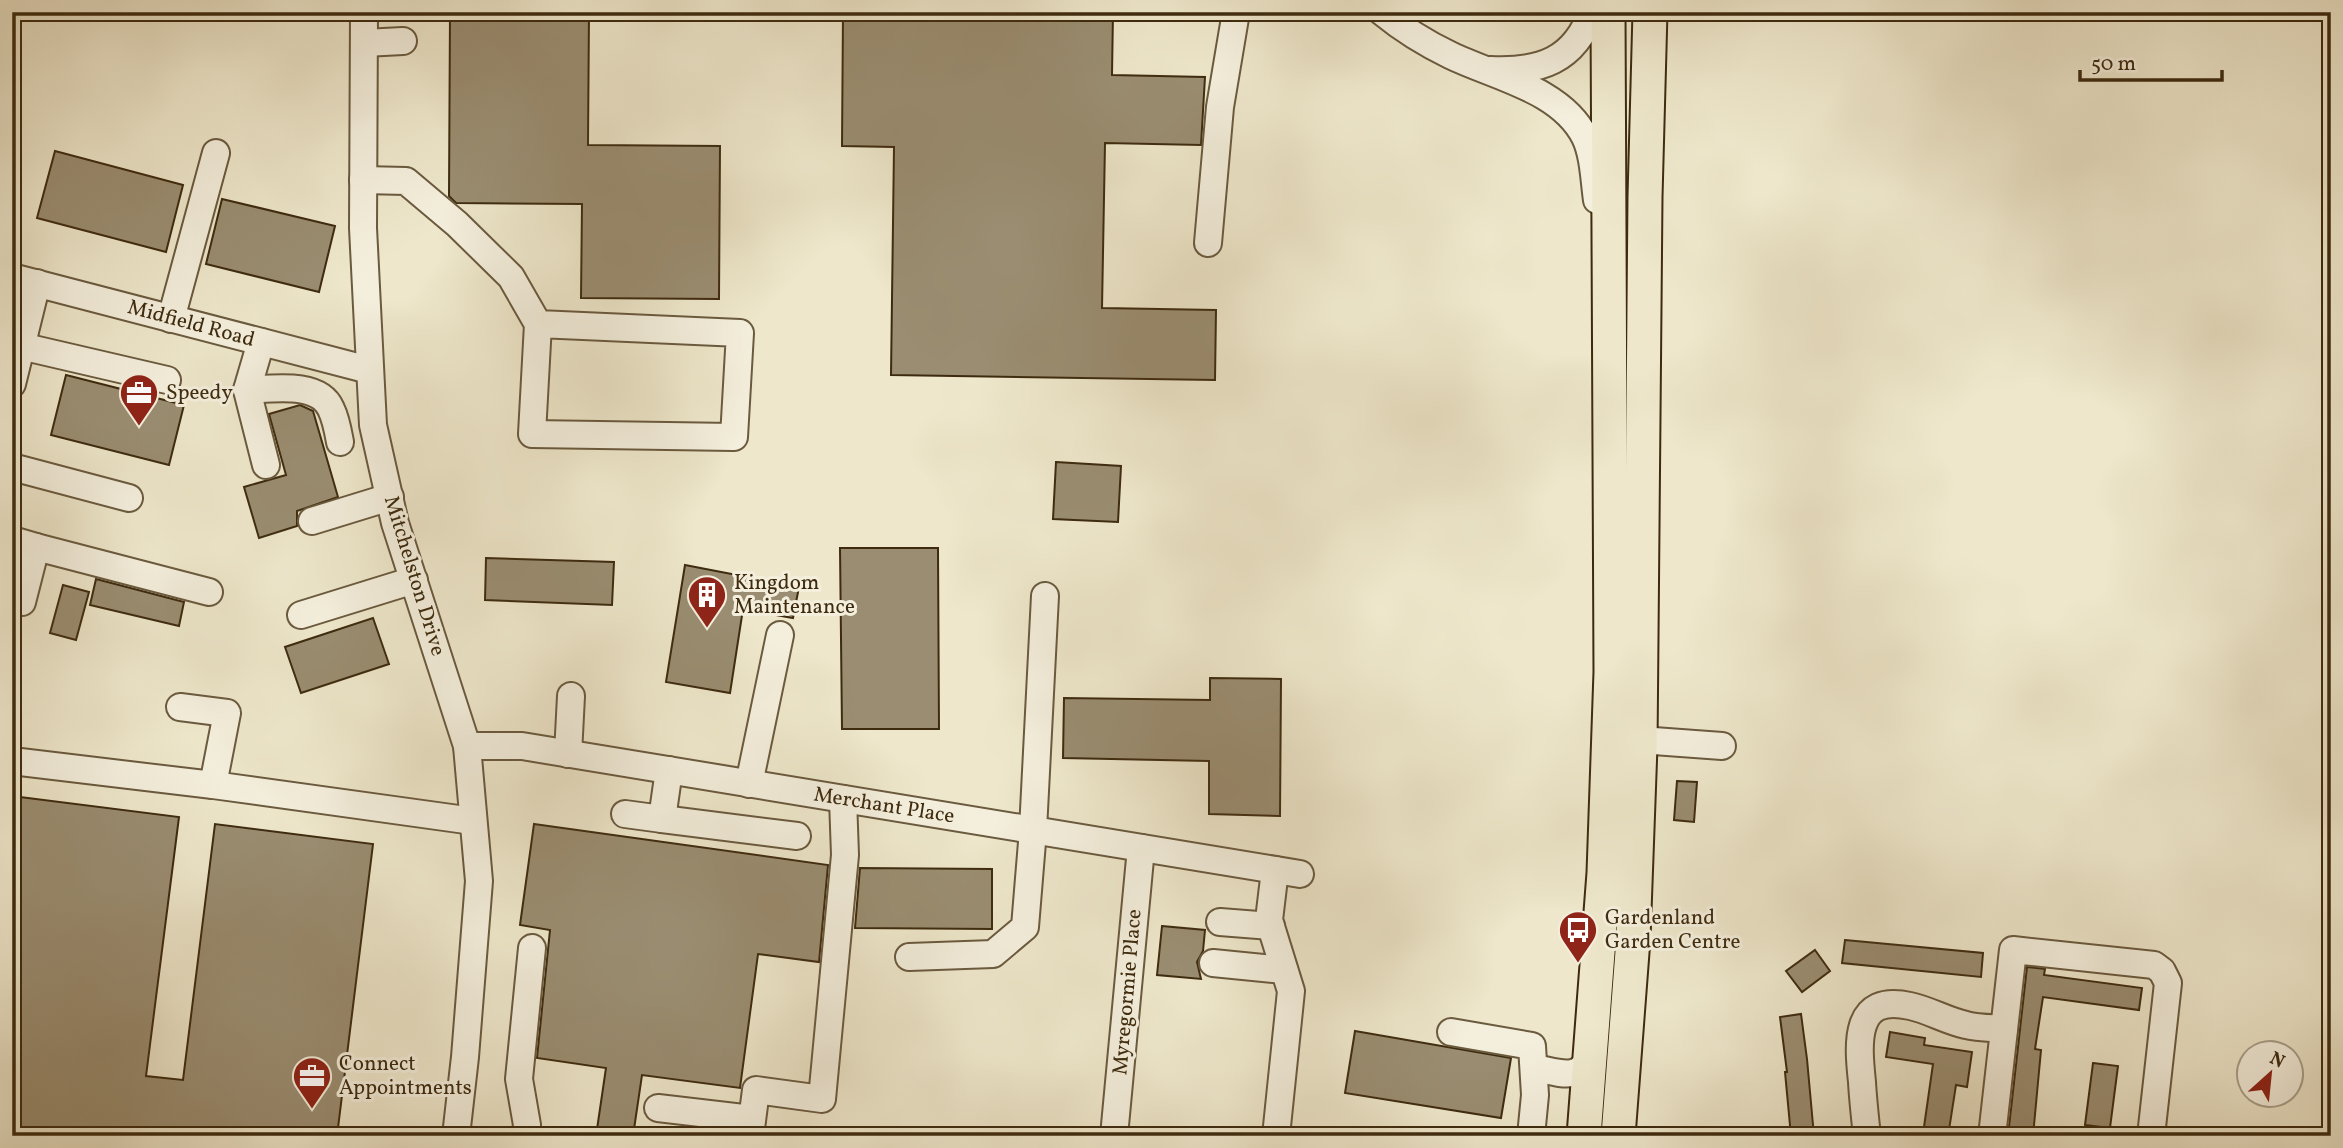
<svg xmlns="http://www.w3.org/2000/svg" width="2343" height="1148" viewBox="0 0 2343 1148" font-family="Vollkorn,serif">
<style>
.building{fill:#9a8d71;stroke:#3e2b0f;stroke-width:2}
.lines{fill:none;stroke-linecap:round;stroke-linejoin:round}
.minor-casing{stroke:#6a5a3e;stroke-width:30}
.major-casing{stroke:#3e2b0f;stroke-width:37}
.minor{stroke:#f4efdd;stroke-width:26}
.major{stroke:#eee7cb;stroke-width:33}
.labels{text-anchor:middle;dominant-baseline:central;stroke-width:6;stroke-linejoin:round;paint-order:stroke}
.street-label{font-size:21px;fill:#3e2b0f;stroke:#f4efdd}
.poi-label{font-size:21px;fill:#3e2b0f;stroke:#f4efdd;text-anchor:start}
</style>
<rect width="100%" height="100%" fill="#eee7cb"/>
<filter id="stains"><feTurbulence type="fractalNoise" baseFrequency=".00286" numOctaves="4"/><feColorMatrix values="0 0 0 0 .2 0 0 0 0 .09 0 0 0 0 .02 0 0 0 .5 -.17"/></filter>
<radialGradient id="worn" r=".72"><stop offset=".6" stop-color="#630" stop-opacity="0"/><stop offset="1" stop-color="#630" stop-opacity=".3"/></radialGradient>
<g class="building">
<path d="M450,12H589L588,145L720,146L719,299L581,298L582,204L456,203L449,196Z"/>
<path d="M843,12H1113L1112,75L1205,77L1201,145L1105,143L1102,308L1216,310L1215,380L891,375L894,147L842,146Z"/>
<path d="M55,151L183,185L166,252L37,218Z"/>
<path d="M222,199L335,226L319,292L206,264Z"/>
<path d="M66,375L184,405L169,465L51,435Z"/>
<path d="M300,405L313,411L338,497L297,511V526L259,538L244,487L286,475L269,414Z"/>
<path d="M1056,462L1121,466L1118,522L1053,519Z"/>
<path d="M840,548H938L939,729H842Z"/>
<path d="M486,558L614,562L612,605L485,600Z"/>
<path d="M685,565L799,587L793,618L743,609L730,693L666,682Z"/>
<path d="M96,579L184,602L179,626L90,605Z"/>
<path d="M63,585L89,592L76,640L50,633Z"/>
<path d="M373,618L389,664L301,693L285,647Z"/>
<path d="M1210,678L1281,679L1280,816L1209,814V761L1063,758L1064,698L1210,700Z"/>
<path d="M1677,781L1697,782L1694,822L1674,820Z"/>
<path d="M12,796L179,817L146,1076L183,1080L215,824L373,844L337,1136H12Z"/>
<path d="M534,824L828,865L819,962L758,954L740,1088L642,1075L633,1136H596L606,1068L537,1058L550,930L520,925Z"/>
<path d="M860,868L992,869V929L855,928Z"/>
<path d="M1162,926L1205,930L1203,951L1197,962L1201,979L1157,975Z"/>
<path d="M1845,940L1983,953L1981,977L1842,963Z"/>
<path d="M1815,950L1830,971L1802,992L1786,971Z"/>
<path d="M2027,967L2045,969L2044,975L2142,988L2139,1010L2043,997L2035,1049L2041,1050L2033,1136H2008Z"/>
<path d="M1801,1014L1807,1059L1814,1136H1791L1785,1072H1787L1780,1017Z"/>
<path d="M1355,1031L1511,1058L1501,1118L1345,1093Z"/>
<path d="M1890,1032L1925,1038L1924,1045L1972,1052L1967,1087L1956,1085L1949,1130L1924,1127L1933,1064L1886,1057Z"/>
<path d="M2093,1063L2118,1066L2110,1128L2085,1125Z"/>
</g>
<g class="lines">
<g class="minor-casing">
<g id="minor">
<path d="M364,12L363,228L373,425L395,523L467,746L479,881L465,1057L456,1136"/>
<path d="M1382,12C1404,30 1425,43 1450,55C1495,77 1561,89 1585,137C1594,156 1594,180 1597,200"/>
<path d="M364,43L403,41"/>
<path d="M1491,70C1540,72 1574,61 1592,12"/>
<path d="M363,180L406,181L457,224L511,277L538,324L740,333L734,437L532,434L538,324"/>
<path d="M1208,243L1220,107L1236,12"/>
<path d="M12,277L369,370"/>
<path d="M171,319L216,153"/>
<path d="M261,342L247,390L266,465"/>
<path d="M12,344L167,380"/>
<path d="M12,384L37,283"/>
<path d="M247,390C272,389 319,381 331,409C336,419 338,431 340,442"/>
<path d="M12,467L129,498"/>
<path d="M312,521L390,497"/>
<path d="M12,540L36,547L22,602"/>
<path d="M36,547L209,592"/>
<path d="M301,615L414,580"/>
<path d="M180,707L227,713L213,785L473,821"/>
<path d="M1640,740L1722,746"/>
<path d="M467,746H522L1300,874"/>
<path d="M568,754L571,696"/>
<path d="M12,761L213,785"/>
<path d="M749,784L780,635"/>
<path d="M625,814L662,819L669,770"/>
<path d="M662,819L797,836"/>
<path d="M1275,870L1269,920L1291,991L1276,1136"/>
<path d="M1220,922L1271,926"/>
<path d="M909,957L993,954L1025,927L1033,830L1045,596"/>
<path d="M1213,963L1284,970"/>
<path d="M1451,1032L1532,1046L1535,1095L1531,1136"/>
<path d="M1535,1068C1558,1072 1580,1083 1590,1055"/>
<path d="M658,1108L752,1119"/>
<path d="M525,1136L527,1125L519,1079L532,948"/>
<path d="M750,1136L756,1090L822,1099L845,855L843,799"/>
<path d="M1114,1136L1141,848"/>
<path d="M1867,1136C1865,1118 1863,1100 1862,1082C1858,1044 1853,993 1910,1006C1929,1010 1947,1021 1966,1025C1978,1028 1992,1028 2004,1029"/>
<path d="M1992,1136L2013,950L2154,965L2162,971L2168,983L2151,1136"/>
</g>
</g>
<g class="major-casing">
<g id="major">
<path d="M1584,1136L1604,873L1611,672L1608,12"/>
<path d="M1618,1136L1633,939L1640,746L1645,197L1650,12"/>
</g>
</g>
<use href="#minor" class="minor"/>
<use href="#major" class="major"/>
</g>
<defs>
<g id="office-pin" transform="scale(2.0125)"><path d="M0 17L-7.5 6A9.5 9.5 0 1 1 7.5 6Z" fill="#8f2418" stroke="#f4efdd"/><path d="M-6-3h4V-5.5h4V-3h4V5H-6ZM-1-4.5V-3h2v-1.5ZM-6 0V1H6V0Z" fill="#fff"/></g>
<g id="building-pin" transform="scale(2.0125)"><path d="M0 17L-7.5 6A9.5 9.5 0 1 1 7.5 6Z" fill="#8f2418" stroke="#f4efdd"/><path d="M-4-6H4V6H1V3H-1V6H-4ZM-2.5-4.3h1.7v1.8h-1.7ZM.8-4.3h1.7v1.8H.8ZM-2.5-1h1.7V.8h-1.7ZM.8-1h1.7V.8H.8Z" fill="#fff"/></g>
<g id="bus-pin" transform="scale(2.0125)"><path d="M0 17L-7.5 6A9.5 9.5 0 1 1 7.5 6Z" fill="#8f2418" stroke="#f4efdd"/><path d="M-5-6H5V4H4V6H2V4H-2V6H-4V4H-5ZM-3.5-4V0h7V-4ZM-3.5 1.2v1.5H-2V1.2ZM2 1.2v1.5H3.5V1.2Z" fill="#fff"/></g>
</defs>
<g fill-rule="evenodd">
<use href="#office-pin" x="139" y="393"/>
<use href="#building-pin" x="707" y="595"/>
<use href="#bus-pin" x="1578" y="930"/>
<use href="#office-pin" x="312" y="1076"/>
</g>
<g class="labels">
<g class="street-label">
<text transform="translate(191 324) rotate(15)">Midfield Road</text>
<text transform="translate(414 576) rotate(73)">Mitchelston Drive</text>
<text transform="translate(884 806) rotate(9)">Merchant Place</text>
<text transform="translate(1128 992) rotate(-85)">Myregormie Place</text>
</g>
<g class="poi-label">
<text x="166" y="393">Speedy</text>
<text x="734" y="583">Kingdom<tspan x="734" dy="24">Maintenance</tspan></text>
<text x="1605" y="918">Gardenland<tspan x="1605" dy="24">Garden Centre</tspan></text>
<text x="339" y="1064">Connect<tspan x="339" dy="24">Appointments</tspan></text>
</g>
</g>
<rect width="2343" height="1148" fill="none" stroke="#eee7cb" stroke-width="42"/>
<rect x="14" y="14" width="2315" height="1120" fill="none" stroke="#3e2b0f" stroke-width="3.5"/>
<rect x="21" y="21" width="2301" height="1106" fill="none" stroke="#3e2b0f" stroke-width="2"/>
<g transform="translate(2270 1074) rotate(27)"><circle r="33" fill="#f4efdd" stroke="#aba18b" stroke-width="2"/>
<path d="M0-5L12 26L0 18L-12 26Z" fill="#8f2418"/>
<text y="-10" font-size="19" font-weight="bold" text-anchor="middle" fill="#3e2b0f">N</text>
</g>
<path d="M2080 70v10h142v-10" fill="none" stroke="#3e2b0f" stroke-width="3.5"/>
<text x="2091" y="70" font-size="21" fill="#3e2b0f" stroke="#f4efdd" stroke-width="5" paint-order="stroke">50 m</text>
<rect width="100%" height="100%" filter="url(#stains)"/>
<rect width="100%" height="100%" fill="url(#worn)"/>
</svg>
